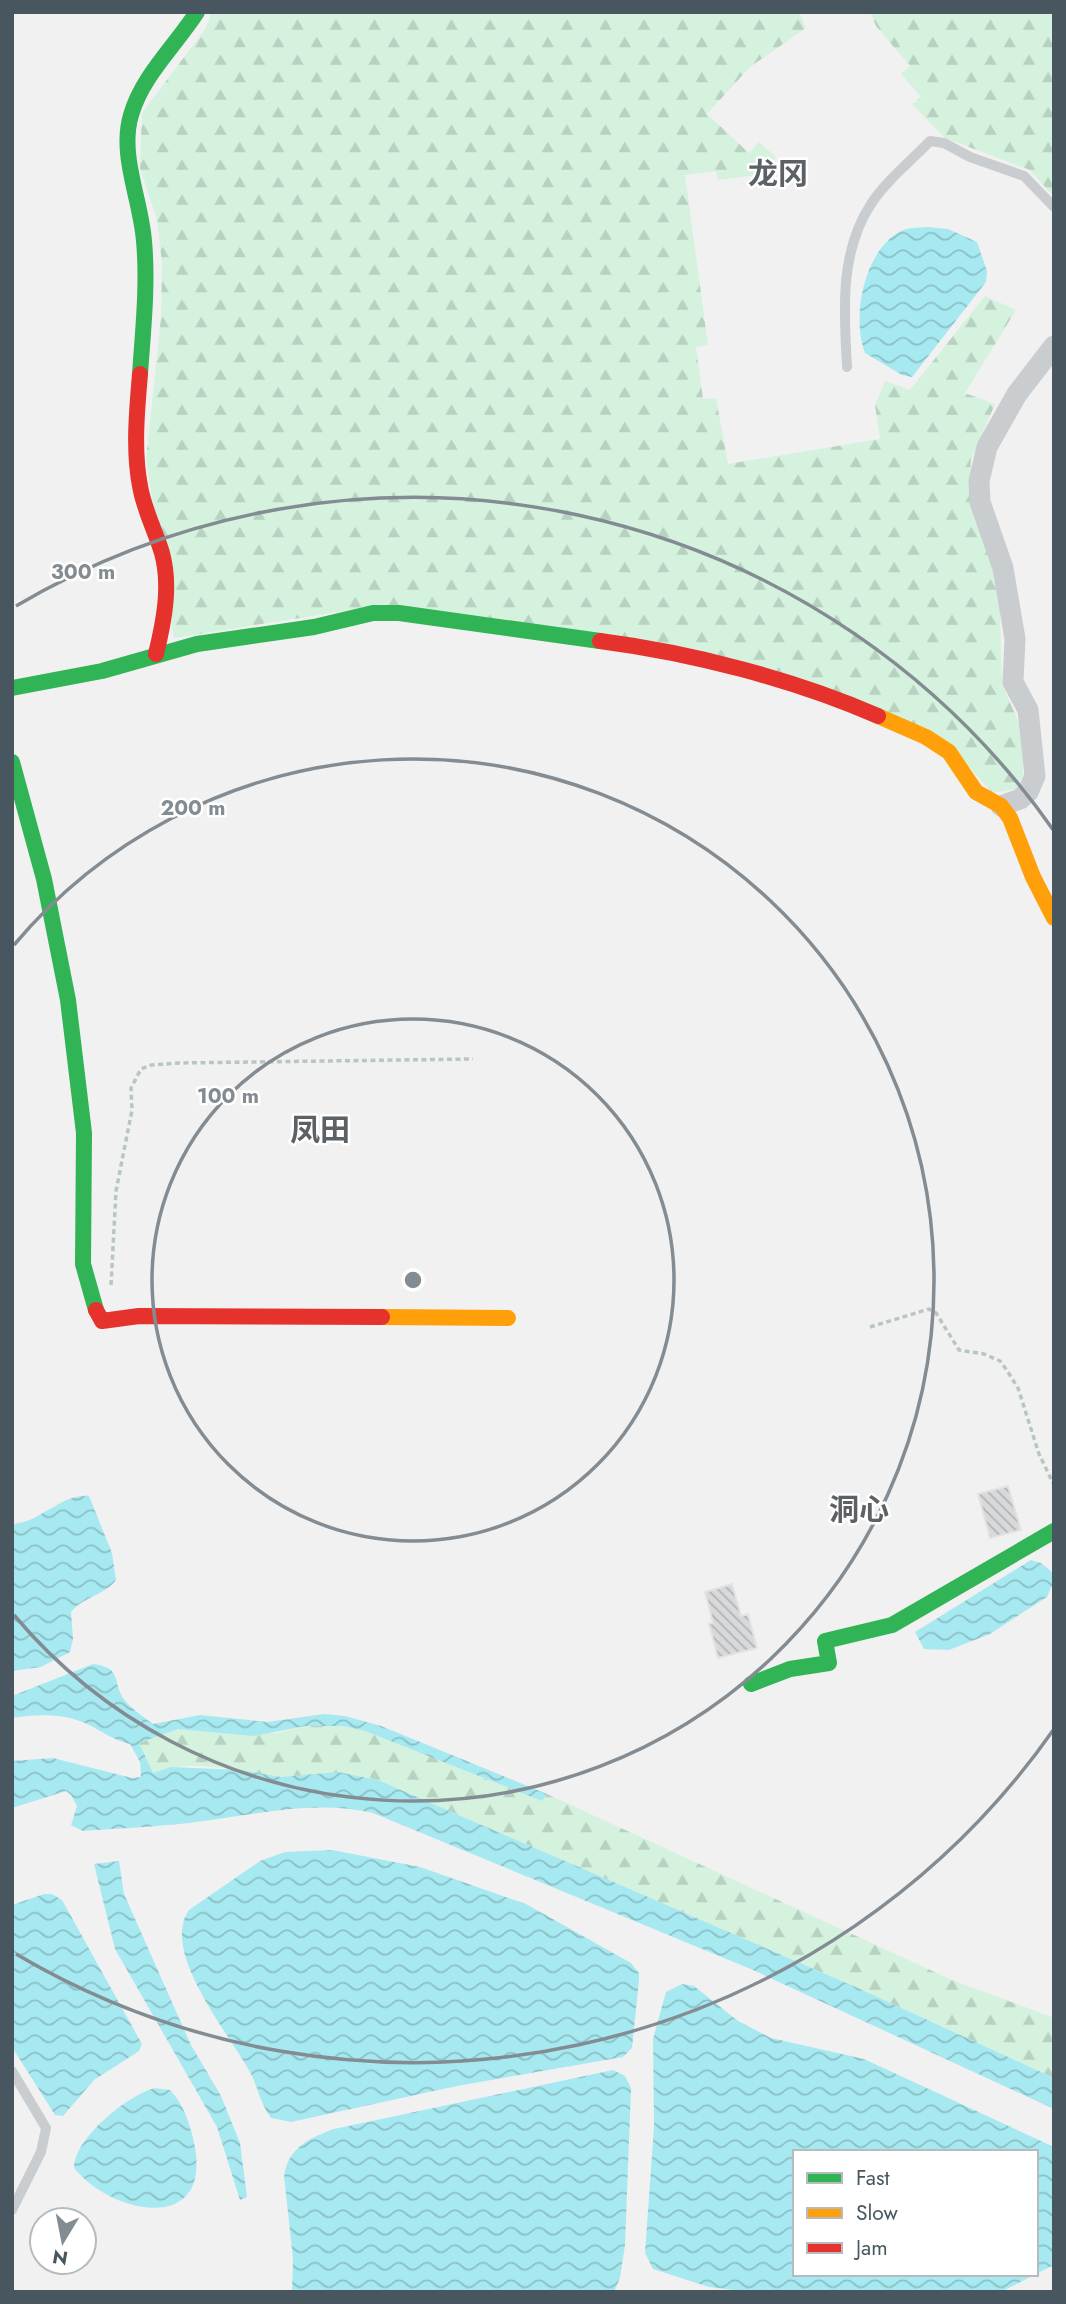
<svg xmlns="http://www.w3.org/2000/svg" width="1066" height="2304" viewBox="0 0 1066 2304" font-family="Jost,'Noto Sans SC',sans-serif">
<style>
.forest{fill:url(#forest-firs)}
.water{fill:url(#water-waves)}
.building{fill:url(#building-back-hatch);stroke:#e3e3e4;stroke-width:2}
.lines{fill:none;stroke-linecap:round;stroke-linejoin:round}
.path{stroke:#b8c6c0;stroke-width:3.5;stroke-dasharray:5 3.5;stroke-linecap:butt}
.lane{stroke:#cacdd0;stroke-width:10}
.street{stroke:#cacdd0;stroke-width:21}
.fast{stroke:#30b455;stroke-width:16}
.slow{stroke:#ff9f0a;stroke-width:16}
.jam{stroke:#e5322d;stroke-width:16}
.ring{fill:none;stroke:#838c92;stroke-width:3.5}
.labels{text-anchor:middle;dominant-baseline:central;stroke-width:5;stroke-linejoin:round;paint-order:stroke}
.quarter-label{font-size:30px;font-weight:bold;fill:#5c6165;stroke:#fff}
.centre{fill:#838c92;stroke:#fff;stroke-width:3.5}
.ring-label{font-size:21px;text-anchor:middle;font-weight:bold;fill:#838c92;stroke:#fff;stroke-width:5;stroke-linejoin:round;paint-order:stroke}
</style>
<defs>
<pattern id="forest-firs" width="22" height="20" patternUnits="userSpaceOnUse" patternTransform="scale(1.75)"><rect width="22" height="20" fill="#d4f2dd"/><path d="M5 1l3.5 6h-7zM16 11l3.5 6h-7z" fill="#b7d2c0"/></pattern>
<pattern id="water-waves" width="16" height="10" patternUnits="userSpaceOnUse" patternTransform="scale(1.75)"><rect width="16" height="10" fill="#a7e9f1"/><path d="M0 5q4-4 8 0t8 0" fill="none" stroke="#8ac0c6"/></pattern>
<pattern id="building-back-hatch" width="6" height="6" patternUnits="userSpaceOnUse" patternTransform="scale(1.75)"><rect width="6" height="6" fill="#d8d9da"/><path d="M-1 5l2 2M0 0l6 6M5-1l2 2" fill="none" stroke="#b1b3b4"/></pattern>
</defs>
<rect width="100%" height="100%" fill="#f2f1f1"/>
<g class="forest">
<path d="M212,12H799L806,28L750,67L707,114L749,153L759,142L776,157L764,174L718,180L716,171L685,175L708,345L696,347L703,399L716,398L728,464L880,439L875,405L885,381L910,390L985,296L1016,310L965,393L995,404L971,459L969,494L999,576L1002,684L1022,730L1023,777L1016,789L992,793L952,747L762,669L376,606L174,638L146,460L161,318L162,263L157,220L140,168L142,113L206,28Z"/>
<path d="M870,12H1054V197L1030,170L945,138L912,104L921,97L901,74L910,66L876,26Z"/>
<path d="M305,1726H343L365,1731L542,1801L547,1794L952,1980L1054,2018V2078L860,1989L378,1780C338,1769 318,1780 281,1777C241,1773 191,1756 153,1774L139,1743L178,1729L277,1733Z"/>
</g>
<g class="water">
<path d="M928,227L948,229L977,242L987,271L986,282L912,377L902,375L865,353C851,317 864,250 901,231C909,227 919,228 928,227Z"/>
<path d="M89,1496L112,1553L116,1580C105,1595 83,1597 71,1612L73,1639L70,1652L41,1667L12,1671V1524C40,1523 62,1493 89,1496Z"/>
<path d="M1031,1560L1041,1563L1053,1573V1583L1047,1597L990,1634L949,1650L924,1649L915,1632Z"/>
<path d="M93,1664C122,1668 112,1679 123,1698C130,1708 144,1717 153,1724L200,1715L267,1722L324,1714L345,1716L381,1726L547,1794L542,1801L365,1731L343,1726H305L254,1736L178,1729L139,1743L153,1773L171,1767L241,1770L281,1777L338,1772L378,1780L860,1989L1054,2078V2109L753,1970L373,1813C313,1799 256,1815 196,1822C159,1827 121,1828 83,1831L71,1825L77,1806L71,1795L66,1791L12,1808V1761L53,1758L132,1778L141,1777L140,1762L130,1744C112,1740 101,1730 85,1723C63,1713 35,1714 12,1718V1696Z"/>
<path d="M332,1850L420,1867L526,1904L631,1963L639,1973V1980L632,2048L623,2057L457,2086L291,2122L271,2118C261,2105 258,2088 251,2074C232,2037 159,1952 189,1910L260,1861L285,1852Z"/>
<path d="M119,1861L124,1894L191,2045L221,2096L240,2143L247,2197L240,2200L217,2127L115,1949L94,1864Z"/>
<path d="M44,1894H52L62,1900L142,2044L139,2051L94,2080L63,2116L55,2115L12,2047V1905Z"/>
<path d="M682,1984L694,1986L738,2021L771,2038L864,2059L1054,2147V2265L1036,2274V2152H795V2274H1036L1001,2292L733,2290L709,2287L653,2269L645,2253L654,2126L653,2039L666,1992Z"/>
<path d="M613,2070L625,2076L631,2088L625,2245L620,2278L614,2292H292L293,2259L284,2176C288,2148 309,2138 334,2129Z"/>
<path d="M155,2088L170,2090C183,2103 189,2122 193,2138C217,2235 114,2217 74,2168C73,2139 129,2094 155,2088Z"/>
</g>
<g class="building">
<path d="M1008,1486L1021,1530L990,1538L978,1494Z"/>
<path d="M732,1584L741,1616L748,1614L757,1648L718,1658L709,1624L713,1623L705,1592Z"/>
</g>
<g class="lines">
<g class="path">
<path d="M111,1285L116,1191L132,1110L131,1088L141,1069L151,1065L179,1063L473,1059"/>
<path d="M870,1327L929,1309L936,1313L959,1350L984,1354L1000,1361L1006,1369L1018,1388L1039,1454L1054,1485"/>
</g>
<g class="lane">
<path d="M847,367C844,312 839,253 871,204C886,181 911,161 930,141L944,143L970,157L1024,176L1054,207"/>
<path d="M12,2071L46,2128L41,2152L12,2210"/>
</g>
<path class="street" d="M1001,806L1020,799L1028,792L1035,776L1028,710L1013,682L1015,639L1003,568L980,502L979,481L987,447L1017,394L1054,346"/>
<g class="fast">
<path d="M140,374C143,330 148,285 144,241C141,200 119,155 131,115C142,76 176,45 197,12"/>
<path d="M12,688L102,671L197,644L314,627L373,613H399L600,641"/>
<path d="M12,762L44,879L68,1000L84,1133L83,1264L96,1310"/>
<path d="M751,1684L790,1669L829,1663L825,1641L892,1625L1054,1531"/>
</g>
<g class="slow">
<path d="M878,716L926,737L949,752L976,792L1001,806L1010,818L1033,877L1054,918"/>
<path d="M382,1317L508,1318"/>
</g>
<g class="jam">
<path d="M140,374C137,410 133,450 140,486C144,510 155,530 162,553C171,586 164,621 156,654"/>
<path d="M600,641C692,653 793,679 878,716"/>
<path d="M96,1310L102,1321L139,1316L382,1317"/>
</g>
</g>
<g class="ring">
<circle cx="413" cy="1280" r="261"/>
<path d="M14 945A521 521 0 1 1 14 1615"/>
<path d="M1054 1729A782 782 0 0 1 16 1954M16 606A782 782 0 0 1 1054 831"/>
</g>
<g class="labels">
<g class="quarter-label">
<text x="778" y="173">龙冈</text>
<text x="320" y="1129">凤田</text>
<text x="859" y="1509">洞心</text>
</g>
</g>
<circle cx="413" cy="1280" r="10" class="centre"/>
<g class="ring-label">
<text x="83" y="579">300 m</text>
<text x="193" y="815">200 m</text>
<text x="228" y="1103">100 m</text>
</g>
<rect width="1066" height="2304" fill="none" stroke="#47565f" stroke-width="28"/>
<rect x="793" y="2150" width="245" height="126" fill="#ffffff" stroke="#b5bbbf" stroke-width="2"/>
<rect x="807" y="2173" width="35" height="10" fill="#30b455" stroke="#b5bbbf" stroke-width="2"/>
<text x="856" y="2185" font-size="21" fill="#47565f">Fast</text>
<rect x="807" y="2208" width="35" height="10" fill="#ff9f0a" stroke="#b5bbbf" stroke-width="2"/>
<text x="856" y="2220" font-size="21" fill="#47565f">Slow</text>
<rect x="807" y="2243" width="35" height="10" fill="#e5322d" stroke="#b5bbbf" stroke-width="2"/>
<text x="856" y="2255" font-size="21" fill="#47565f">Jam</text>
<g transform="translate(63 2241) rotate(190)"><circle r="33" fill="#ffffff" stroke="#b5bbbf" stroke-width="2"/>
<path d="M0-5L12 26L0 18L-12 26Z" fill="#838c92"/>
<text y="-10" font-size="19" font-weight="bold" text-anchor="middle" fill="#47565f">N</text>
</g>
</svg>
